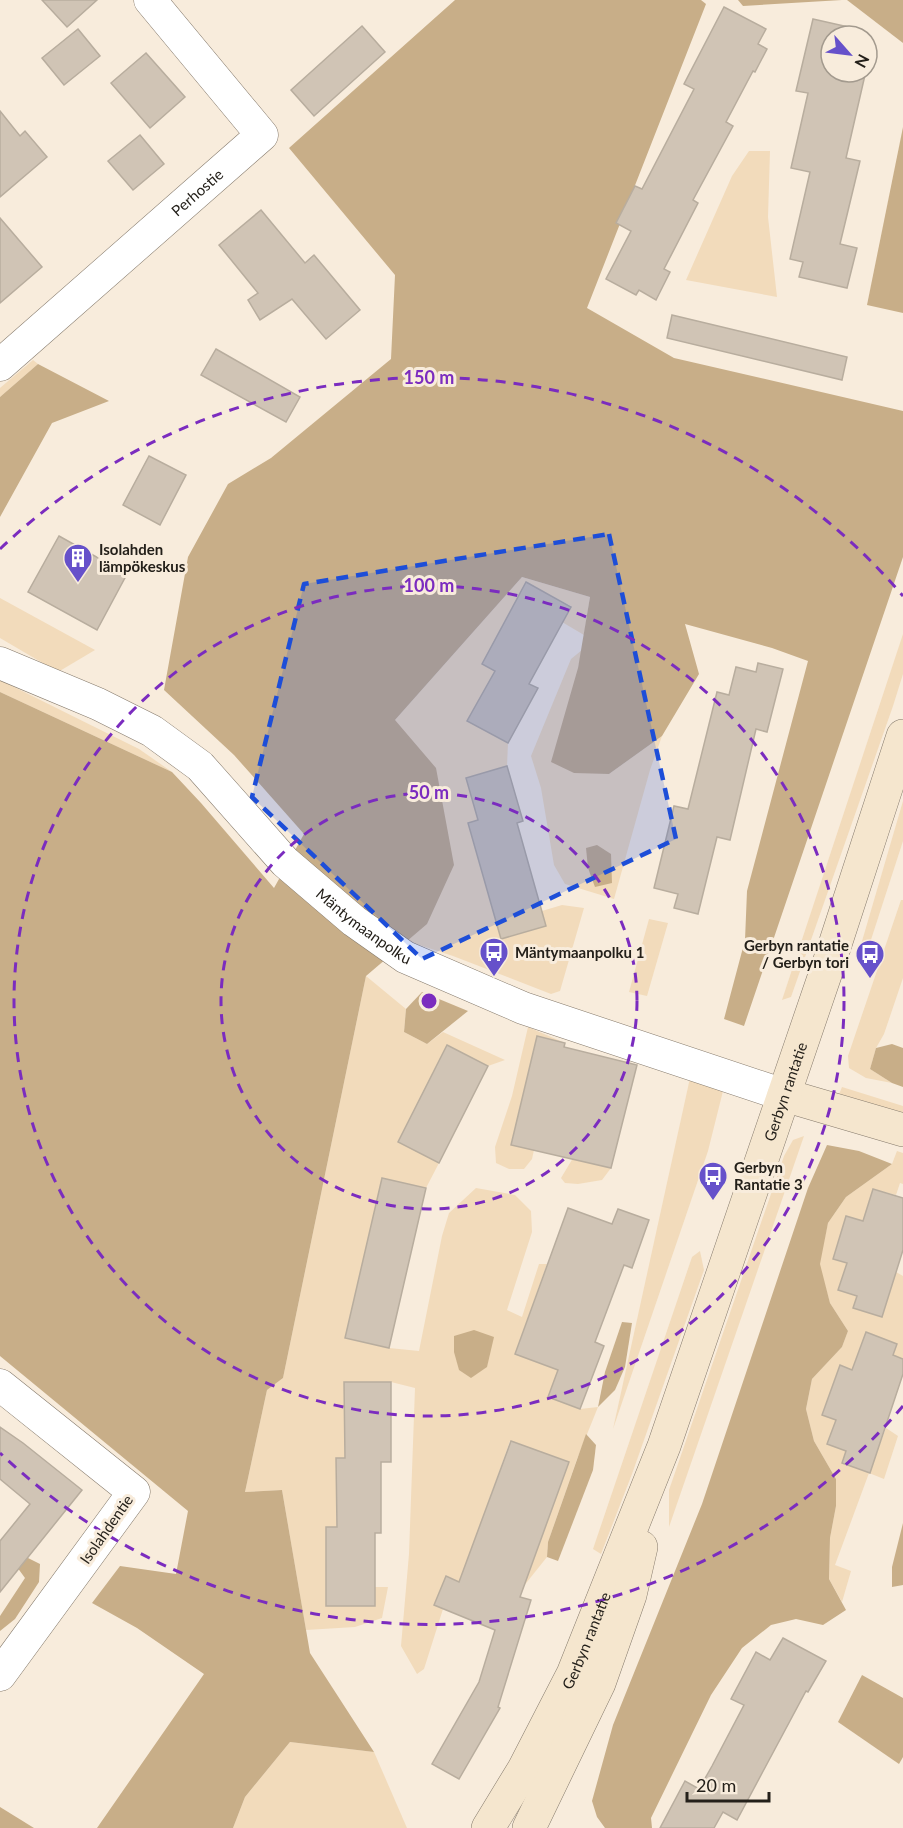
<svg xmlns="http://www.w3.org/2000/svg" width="903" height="1828" viewBox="0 0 903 1828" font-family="Lato,sans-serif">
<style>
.green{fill:#f2dbbb}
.forest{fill:#c8ae88}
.building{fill:#d0c4b5;stroke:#b8ad9e;stroke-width:1.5}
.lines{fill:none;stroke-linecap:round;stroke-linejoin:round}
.street-casing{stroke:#857a6c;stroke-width:33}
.secondary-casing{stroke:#857a6c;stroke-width:34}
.street{stroke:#fff;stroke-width:32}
.secondary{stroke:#f5e6ce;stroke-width:33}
.marked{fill:#1d4ed8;fill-opacity:0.2;stroke:#1d4ed8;stroke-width:4.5;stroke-dasharray:12 8;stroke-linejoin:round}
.ring{fill:none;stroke:#7b2cbf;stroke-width:3;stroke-dasharray:10 8}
.labels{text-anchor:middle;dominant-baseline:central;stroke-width:6;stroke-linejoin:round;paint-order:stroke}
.street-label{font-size:15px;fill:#24201a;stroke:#f8ecdc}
.poi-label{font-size:15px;font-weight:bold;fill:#24201a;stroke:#f8ecdc;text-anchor:start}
.centre{fill:#7b2cbf;stroke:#f8ecdc;stroke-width:3}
.ring-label{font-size:18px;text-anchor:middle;font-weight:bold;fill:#7b2cbf;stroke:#f8ecdc;stroke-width:6;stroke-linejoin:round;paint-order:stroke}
</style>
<rect width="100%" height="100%" fill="#f8ecdc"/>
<g class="green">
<path d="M749,151H770L768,217L777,297L686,280L732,176Z"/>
<path d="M33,360L38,364L0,397V388Z"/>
<path d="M522,577L590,597L584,635L562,622L571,606L527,583L483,664L495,671L468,721L508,743L507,766L466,778L478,820L502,939L546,926L542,911L562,905L584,908L560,991L551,994L453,956L407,941L395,720Z"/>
<path d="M0,598L95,650L58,672L0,638Z"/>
<path d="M903,634V674L893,706L791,997L782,1000Z"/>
<path d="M582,650L578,668L609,774L662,736L650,770L614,899L565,884L554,865L541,788L531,756L571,659Z"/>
<path d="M0,680L139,749L172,772L0,692Z"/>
<path d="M903,801V841L868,949L860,948Z"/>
<path d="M901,900H903V978L884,1034L876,1048L870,1069L892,1083L866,1078L849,1068L848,1056Z"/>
<path d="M649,919L668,923L647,996L629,992Z"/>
<path d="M366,976L406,1009L404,1032L427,1044L443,1032L505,1060L488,1066L447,1045L399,1142L439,1163L426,1188L382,1179L345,1338L389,1348L419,1351L442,1236L449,1213L476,1188L515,1195L531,1211L532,1232L507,1310L522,1317L539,1264H547L515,1354L558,1370L549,1397L580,1409L598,1407L577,1459L548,1542L547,1557L523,1587L510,1441L460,1582L446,1577L443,1609L424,1669L417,1674L401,1646L409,1554L415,1388L391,1382L344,1383L345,1458L336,1459L337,1527L375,1606V1587H388L382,1618L355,1627L306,1630L282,1490L245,1492L267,1390L283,1378Z"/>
<path d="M528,1027L565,1043L537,1036L511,1144L534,1150L532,1159L524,1169H509L496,1163L495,1147L512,1096Z"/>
<path d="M690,1078L723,1091L708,1151L613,1429Z"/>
<path d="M842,1087L903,1106V1117L838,1097Z"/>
<path d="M804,1136L669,1527V1490L784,1156L793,1140Z"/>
<path d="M897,1151L903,1153V1184L900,1183L896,1195L873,1189L863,1221L846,1216L833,1259L847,1263L839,1290L857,1296L853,1308L867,1312L871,1300L886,1305L896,1272L903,1276V1359L893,1355L897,1344L885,1339L880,1351L861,1345L852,1370L840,1366L822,1415L836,1420L827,1444L874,1460L886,1428L898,1436L884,1479L869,1473L835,1565L851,1571L842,1602L829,1579L830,1538L836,1506V1479L814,1441L806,1409L812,1379L842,1347L848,1331L830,1303L819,1264L828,1223L846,1197L892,1164Z"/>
<path d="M573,1158L611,1168L602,1180L578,1184L565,1183L561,1178Z"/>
<path d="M700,1251L704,1270L632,1474L601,1554L593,1549L692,1257Z"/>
<path d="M290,1742L374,1752L407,1828H233L245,1797Z"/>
</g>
<g class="forest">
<path d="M455,0H701L706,4L587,308L674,358L903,411V557L744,1026L724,1019L745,940L747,891L808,661L772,648L685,624L699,674L662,736L609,774L574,773L551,762L578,668L590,597L522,577L395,720L436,768L454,865L427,924L366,976L283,1378L267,1390L245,1492L282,1490L310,1653L374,1752L290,1742L245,1797L233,1828H97L204,1674L137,1628L92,1603L120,1566L176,1574L188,1511L0,1356V692L172,772L201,803L274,888L304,834L234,755L164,690L188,557L228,484L271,458L391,359L395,275L289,148Z"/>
<path d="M738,0H842L743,6Z"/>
<path d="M847,0H903V43Z"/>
<path d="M903,127V313L867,305Z"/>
<path d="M38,364L109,401L52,423L0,517V397Z"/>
<path d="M597,845L611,854L612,883L595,887L588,868L586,848Z"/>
<path d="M422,992L468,1011L427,1044L404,1032L406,1009Z"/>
<path d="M892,1044L903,1048V1087L892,1083L870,1069L876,1048Z"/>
<path d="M827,1145L859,1151L892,1164L846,1197L828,1223L820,1264L830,1303L848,1331L842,1347L812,1379L806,1409L814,1441L836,1479V1506L830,1538L829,1579L846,1610L823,1625L796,1619L771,1625L742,1648L711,1695L651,1818L652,1828H605L597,1817L592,1801L613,1725L702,1504L808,1188Z"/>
<path d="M622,1322L632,1323L625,1367L615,1390L598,1407L605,1372Z"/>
<path d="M474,1330L494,1337L487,1367L471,1378L459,1370L454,1352V1336Z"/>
<path d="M586,1434L596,1445L593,1470L558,1561L547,1557L548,1542Z"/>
<path d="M903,1523V1585L892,1587V1567Z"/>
<path d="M18,1553L40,1564L39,1582L15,1619L0,1631V1616L25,1578L17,1567Z"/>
<path d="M862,1675L903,1698V1757L899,1764L838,1722Z"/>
<path d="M0,1807L34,1828H0Z"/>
</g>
<g class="building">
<path d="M42,0H97L67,27Z"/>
<path d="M724,7L766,29L758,44L767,49L755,72L753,71L726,122L733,126L693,200L698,203L664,269L670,272L656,300L639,290L636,295L606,279L631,231L616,223L635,186L642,189L694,89L684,84Z"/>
<path d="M813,19L862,30L860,36H831V72H852L865,75L846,158L860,161L840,244L857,248L847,288L799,277L803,262L790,259L810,172L791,168L808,93L796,91Z"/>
<path d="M362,26L385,52L314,116L291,90Z"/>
<path d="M78,29L100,56L64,85L42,58Z"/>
<path d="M146,53L185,97L150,128L111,83Z"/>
<path d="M0,111L20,136L25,131L47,157L0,197Z"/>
<path d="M140,135L164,164L133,190L108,161Z"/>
<path d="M261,210L305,263L314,255L360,310L326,339L292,299L260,320L248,300L258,293L219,245Z"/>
<path d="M0,218L42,267L0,303Z"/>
<path d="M672,315L847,357L842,380L667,338Z"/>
<path d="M216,349L300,397L286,422L201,375Z"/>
<path d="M149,456L186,475L160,525L123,505Z"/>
<path d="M59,536L127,574L97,630L28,592Z"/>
<path d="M526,582L571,607L529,684L538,688L508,743L467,721L495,671L482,664Z"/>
<path d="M758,663L783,669L767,732L756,729L730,840L717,837L698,914L674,908L678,894L654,888L674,806L688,809L717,692L729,695L736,667L756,672Z"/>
<path d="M507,766L523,821L517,823L546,926L501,939L468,823L478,820L466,778Z"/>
<path d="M537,1036L565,1043L564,1047L637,1065L611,1168L511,1145Z"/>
<path d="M447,1045L488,1066L439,1163L398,1142Z"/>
<path d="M382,1178L426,1188L389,1348L345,1338Z"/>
<path d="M873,1189L903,1198V1250L882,1317L853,1308L857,1296L838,1290L847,1263L833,1259L846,1216L863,1221Z"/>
<path d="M568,1208L612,1224L618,1209L649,1220L632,1268L624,1265L595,1342L604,1346L580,1409L548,1397L558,1370L515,1354Z"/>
<path d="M866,1332L897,1344L893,1355L903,1359V1374L870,1473L842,1463L846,1451L827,1444L836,1420L822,1415L840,1365L852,1370Z"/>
<path d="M344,1382H391V1462H381V1533H375V1606H326V1527H337L336,1458H345Z"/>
<path d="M0,1427L23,1443L82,1490L0,1592V1541L30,1504L0,1479Z"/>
<path d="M511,1441L569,1462L520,1597L531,1600L498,1707L500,1708L459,1779L432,1764L479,1682L495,1630L434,1605L446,1576L459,1582Z"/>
<path d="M783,1638L826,1661L808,1692L806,1691L737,1820L723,1812L714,1828H660L685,1781L699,1789L712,1766L744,1705L731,1699L756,1652L770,1660Z"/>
</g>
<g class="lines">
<g class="street-casing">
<g id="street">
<path id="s1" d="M0,365L262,135L150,0"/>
<path id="s2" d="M0,663L98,704L152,731L200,766L285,862L354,921L405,957L523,1008L784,1095"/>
<path d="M0,1385L134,1492L0,1675"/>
</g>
</g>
<g class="secondary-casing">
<g id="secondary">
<path d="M784,1095L903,1130"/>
<path id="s3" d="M488,1828L524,1769L573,1674L664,1446L829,963L903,736"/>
<path d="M529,1828L599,1683L630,1595L641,1547"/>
</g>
</g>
<use href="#street" class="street"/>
<use href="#secondary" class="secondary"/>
</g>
<path class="marked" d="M609,534L676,839L422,959L252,797L304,584Z"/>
<g class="ring">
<circle cx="429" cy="1001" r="208"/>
<circle cx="429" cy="1001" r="415"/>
<path d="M903 1406A623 623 0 0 1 0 1453M0 549A623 623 0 0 1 903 596"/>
</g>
<defs>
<g id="building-pin" transform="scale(1.5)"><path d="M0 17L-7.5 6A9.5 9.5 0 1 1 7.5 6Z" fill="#6651ca" stroke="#f8ecdc"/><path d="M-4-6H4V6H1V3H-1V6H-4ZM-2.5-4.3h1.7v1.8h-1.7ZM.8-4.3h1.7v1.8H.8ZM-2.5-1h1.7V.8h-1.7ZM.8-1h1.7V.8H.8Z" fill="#fff"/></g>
<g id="bus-pin" transform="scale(1.5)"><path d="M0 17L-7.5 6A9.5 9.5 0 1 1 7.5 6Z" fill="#6651ca" stroke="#f8ecdc"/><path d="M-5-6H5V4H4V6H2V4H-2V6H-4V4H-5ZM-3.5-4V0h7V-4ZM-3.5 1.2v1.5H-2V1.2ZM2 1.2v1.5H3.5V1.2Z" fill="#fff"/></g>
</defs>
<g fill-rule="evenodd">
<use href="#building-pin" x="78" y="558"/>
<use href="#bus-pin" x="494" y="952"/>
<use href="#bus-pin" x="870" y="954"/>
<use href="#bus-pin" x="713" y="1176"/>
</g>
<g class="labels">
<g class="street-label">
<text stroke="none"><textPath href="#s1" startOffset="262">Perhostie</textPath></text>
<text stroke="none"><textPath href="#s2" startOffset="456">Mäntymaanpolku</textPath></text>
<text stroke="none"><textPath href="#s3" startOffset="796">Gerbyn rantatie</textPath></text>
<text transform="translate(106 1529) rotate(-55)">Isolahdentie</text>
<text stroke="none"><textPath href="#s3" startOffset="212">Gerbyn rantatie</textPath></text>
</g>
<g class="poi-label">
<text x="99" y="549">Isolahden<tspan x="99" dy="17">lämpökeskus</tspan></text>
<text x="849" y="945" text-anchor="end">Gerbyn rantatie<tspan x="849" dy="17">/ Gerbyn tori</tspan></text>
<text x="515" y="952">Mäntymaanpolku 1</text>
<text x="734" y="1167">Gerbyn<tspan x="734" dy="17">Rantatie 3</tspan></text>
</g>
</g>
<circle cx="429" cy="1001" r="9" class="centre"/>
<g class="ring-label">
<text x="429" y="384">150 m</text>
<text x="429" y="592">100 m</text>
<text x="429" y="799">50 m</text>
</g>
<g transform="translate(849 54) rotate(118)"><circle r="28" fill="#f8ecdc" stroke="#a39a8e" stroke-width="1.5"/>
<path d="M0-4.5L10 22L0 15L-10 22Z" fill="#6651ca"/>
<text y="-9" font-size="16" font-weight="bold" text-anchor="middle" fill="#24201a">N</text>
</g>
<path d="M687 1792v9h82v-9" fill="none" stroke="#24201a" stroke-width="3"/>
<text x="696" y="1792" font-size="18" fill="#24201a" stroke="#f8ecdc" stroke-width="4.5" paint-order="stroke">20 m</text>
</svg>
